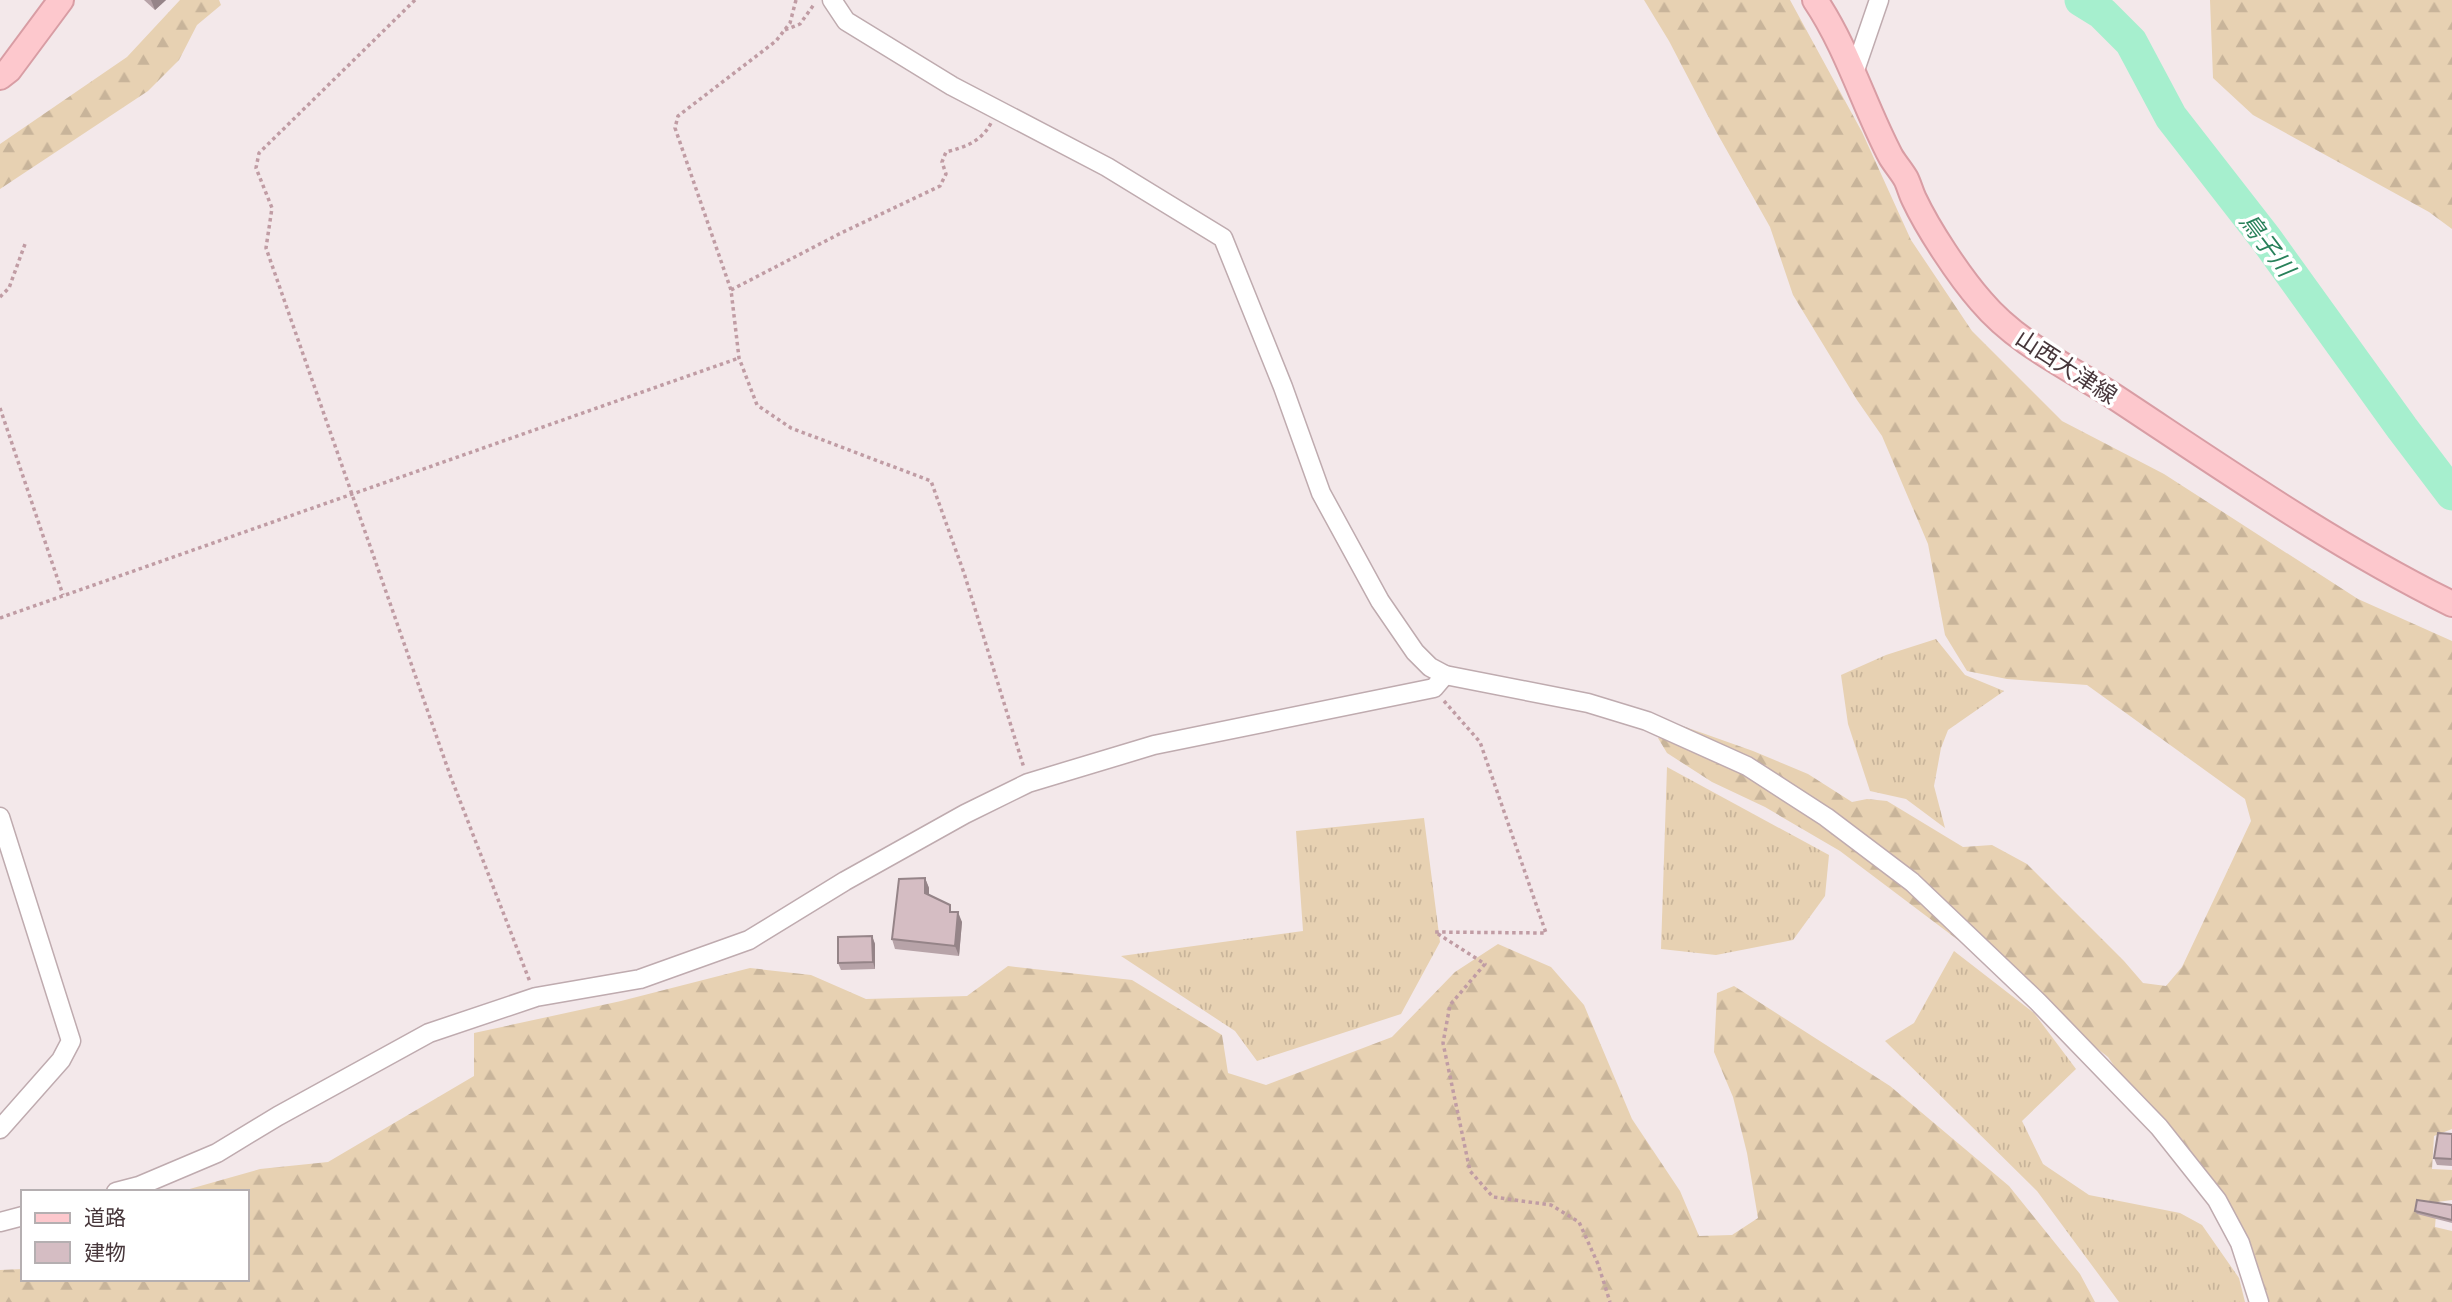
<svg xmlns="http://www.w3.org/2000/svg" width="2452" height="1302" viewBox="0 0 2452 1302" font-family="Manrope,'Noto Sans JP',sans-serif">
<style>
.grass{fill:url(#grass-tufts)}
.forest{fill:url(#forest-firs)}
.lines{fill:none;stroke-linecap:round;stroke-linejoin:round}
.river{stroke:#a6efce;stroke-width:33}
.minor-casing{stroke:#bfabaf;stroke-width:21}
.secondary-casing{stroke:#d89da4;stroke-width:28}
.path{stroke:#c09ca4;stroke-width:3.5;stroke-dasharray:3.5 3.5;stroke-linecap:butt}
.minor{stroke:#fff;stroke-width:18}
.secondary{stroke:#fdc8cd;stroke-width:24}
.wall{fill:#b7a3a8}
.shaded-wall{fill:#958488}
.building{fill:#d5bdc3;stroke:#958488;stroke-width:2}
.labels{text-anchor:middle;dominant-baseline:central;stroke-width:7;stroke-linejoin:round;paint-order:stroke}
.street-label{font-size:23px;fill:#47373b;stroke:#fff}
.water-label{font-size:24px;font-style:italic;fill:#28815a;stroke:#fff}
</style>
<defs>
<pattern id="grass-tufts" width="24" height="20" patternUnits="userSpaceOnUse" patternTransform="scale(1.75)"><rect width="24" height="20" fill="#e7d1b2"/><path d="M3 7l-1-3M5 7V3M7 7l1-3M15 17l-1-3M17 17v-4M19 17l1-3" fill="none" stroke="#c8b49a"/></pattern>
<pattern id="forest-firs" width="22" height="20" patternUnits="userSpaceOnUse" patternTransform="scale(1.75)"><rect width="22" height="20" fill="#e7d1b2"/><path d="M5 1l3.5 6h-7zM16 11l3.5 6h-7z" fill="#c8b49a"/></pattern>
</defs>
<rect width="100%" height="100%" fill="#f3e8ea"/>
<g class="grass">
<path d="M1936,639L1965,675L2004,691L1948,730L1941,748L1934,786L1945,828L1906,799L1870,791L1848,724L1841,675L1886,655Z"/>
<path d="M1667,767L1829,855L1825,896L1793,940L1716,955L1661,949Z"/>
<path d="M1424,818L1440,942L1401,1014L1257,1061L1235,1031L1121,956L1303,931L1296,831Z"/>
<path d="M1954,951L2034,1013L2076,1069L2022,1121L2043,1164L2089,1195L2180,1213L2202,1225L2239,1278L2245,1302H2119L2037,1191L1885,1041L1914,1023Z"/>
</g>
<g class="forest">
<path d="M180,0H219L221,5L197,25L179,60L148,91L0,189V144L127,57Z"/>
<path d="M1644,0H1790L1862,132L1911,240L1972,331L2062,421L2164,474L2358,599L2452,641V1129L2434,1136L2432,1169L2452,1170V1200L2437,1202L2435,1227L2452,1231V1302H2262L2228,1233L2108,1057L1966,946L1840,851L1765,807L1712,782L1667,753L1658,738L1677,724L1753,751L1808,774L1852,802L1867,799L1887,801L1963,847L1992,845L2027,864L2124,961L2143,983L2166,986L2182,967L2251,821L2245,799L2087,685L2007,679L1967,671L1945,635L1928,544L1882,436L1857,400L1793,295L1770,227L1717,133L1669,41Z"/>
<path d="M2210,0H2452V229L2429,212L2253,115L2213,78Z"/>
<path d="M1498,944L1551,967L1584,1005L1632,1119L1680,1191L1699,1236L1732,1235L1758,1218L1747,1153L1733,1097L1714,1052L1717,993L1734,986L1890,1086L2009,1186L2080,1274L2095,1302H0V1270L23,1269V1279H247V1192H179L260,1169L328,1162L474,1076V1033L621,1001L750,968L811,975L866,999L967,996L1008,966L1132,980L1222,1035L1228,1073L1266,1085L1392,1037L1455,972Z"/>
</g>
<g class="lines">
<path class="river" d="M2081,0L2102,13L2131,42L2171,117L2266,239L2402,428L2452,494"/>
<g class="minor-casing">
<g id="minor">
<path d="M832,0L846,21L952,86L1107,167L1223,238L1283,387L1321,493L1380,601L1415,652L1430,667L1445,675L1588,703L1647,721L1747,766L1826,817L1912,882L2038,1002L2159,1127L2217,1200L2240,1243L2259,1302"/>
<path d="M1854,73L1879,0"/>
<path d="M0,817L71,1041L61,1060L0,1129"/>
<path d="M116,1192L139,1186L217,1153L278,1116L429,1033L536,997L640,979L749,940L845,881L965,814L1028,783L1154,745L1434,688L1445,675"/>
<path d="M0,1222L23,1216"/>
</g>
</g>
<g class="secondary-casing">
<g id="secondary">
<path d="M1815,0C1848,49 1864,106 1891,157C1896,165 1902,172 1906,179C1909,185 1911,193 1914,199C1928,229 1959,276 1981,301C2018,345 2071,368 2118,399C2227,471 2335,546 2452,604"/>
<path d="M0,77L9,70L61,0"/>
</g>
</g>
<g class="path">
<path d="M415,0L259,153L256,168L272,208L266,248L450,775L530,982"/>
<path d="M796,0L790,23L776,41L678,116L675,128L731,290L739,358L757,405L791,428L931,481L964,573L1024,768"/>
<path d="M785,30L800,24L815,3"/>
<path d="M731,290L841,233L940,186L946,174L942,162L946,152C965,147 981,142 991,123"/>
<path d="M0,297L9,288L25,244"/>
<path d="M0,408L63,595"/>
<path d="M0,618L739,358"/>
<path d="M1444,701L1480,742L1546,933L1435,932L1485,964L1450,1005L1443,1043L1470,1171L1493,1197L1551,1205L1579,1222L1598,1264L1610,1302"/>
</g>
<use href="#minor" class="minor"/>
<use href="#secondary" class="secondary"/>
</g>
<g class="wall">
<path d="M144,0H166L155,10Z"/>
<path d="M925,878L929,888V894L952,912L962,922L959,956L895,949L892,939Z"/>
<path d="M872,936L875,944V969L841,970L838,963Z"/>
<path d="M2452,1134V1166L2437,1165L2434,1158Z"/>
<path d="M2452,1205V1223L2417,1214L2415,1211Z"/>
</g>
<g class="shaded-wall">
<path d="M151,0H166L155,10Z"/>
<path d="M925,878L929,888V903L925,893Z"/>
<path d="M958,912L962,922L959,956L955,946Z"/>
<path d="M872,936L875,944V969L873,962Z"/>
</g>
<g class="building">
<path d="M925,878V893L950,905V912H958L955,946L892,939L899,879Z"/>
<path d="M872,936L873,962L838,963V937Z"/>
<path d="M2438,1133L2452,1134V1159L2434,1158Z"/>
<path d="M2417,1200L2452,1205V1220L2415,1211Z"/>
</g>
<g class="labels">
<g class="street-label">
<text transform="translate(2067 366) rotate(33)">山西大津線</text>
</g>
<g class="water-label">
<text transform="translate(2268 244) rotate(53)">鳥子川</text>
</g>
</g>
<rect x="21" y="1190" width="228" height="91" fill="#ffffff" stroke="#b5afb1" stroke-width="2"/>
<rect x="35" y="1213" width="35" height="10" fill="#fdc8cd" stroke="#b5afb1" stroke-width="2"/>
<text x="84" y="1225" font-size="21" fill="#47373b">道路</text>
<rect x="35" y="1242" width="35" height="21" fill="#d5bdc3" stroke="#b5afb1" stroke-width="2"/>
<text x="84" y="1260" font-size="21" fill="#47373b">建物</text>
</svg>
